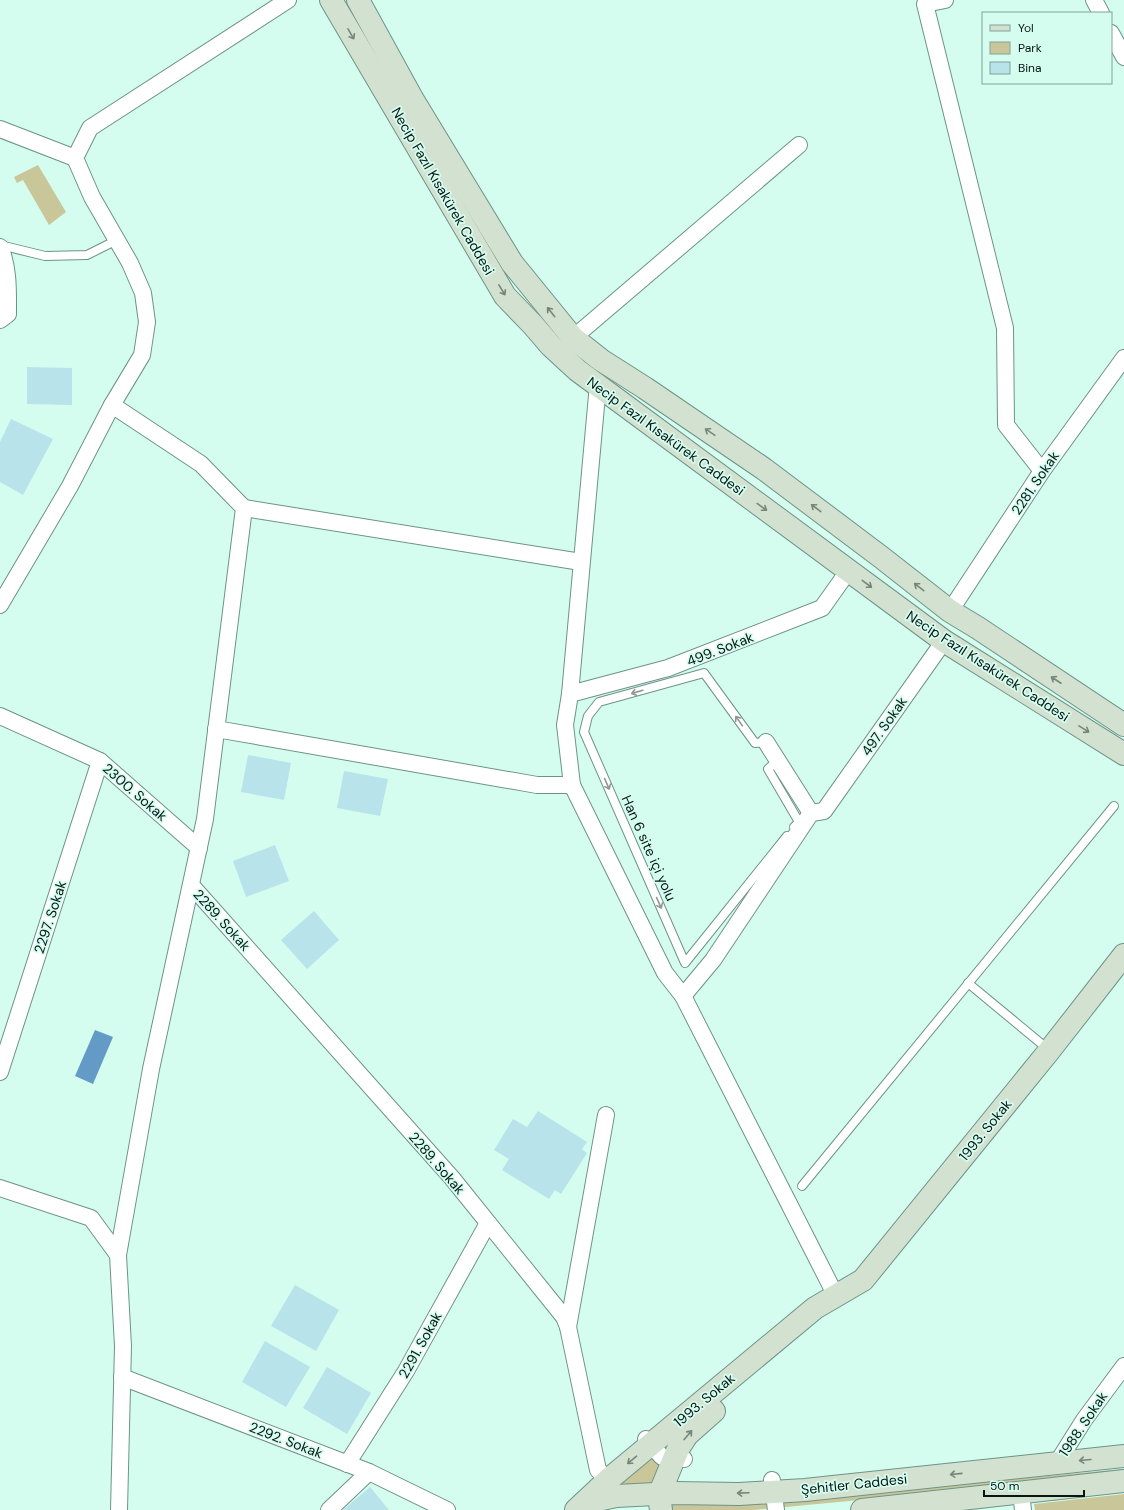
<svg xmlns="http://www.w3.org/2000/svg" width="1124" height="1510" viewBox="0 0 1124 1510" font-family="'DM Sans',sans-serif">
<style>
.green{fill:#c9c799}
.water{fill:#649bc6}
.building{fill:#b8e3ea}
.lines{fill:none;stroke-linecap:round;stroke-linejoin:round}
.lane-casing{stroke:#6d9388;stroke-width:10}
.street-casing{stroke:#6d9388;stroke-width:18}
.secondary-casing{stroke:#6d9388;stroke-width:24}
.lane{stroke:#fff;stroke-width:8}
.street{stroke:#fff;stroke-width:16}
.secondary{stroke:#d3e2d0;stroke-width:22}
.oneway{stroke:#77867a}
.oneway2{stroke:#8f9694}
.labels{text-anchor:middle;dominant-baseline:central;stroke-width:3.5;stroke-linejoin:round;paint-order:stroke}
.street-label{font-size:14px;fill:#071612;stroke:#d4fdf0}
</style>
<rect width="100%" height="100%" fill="#d4fdf0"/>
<g class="green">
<path d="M38,165L66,212L49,225L23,180L17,183L14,177Z"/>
<path d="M682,1430L656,1478L651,1485L609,1489Z"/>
<path d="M1124,1469V1475L754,1510H666L667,1501L737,1504Z"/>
<path d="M1124,1494V1510H1035L1034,1504Z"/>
</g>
<path class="water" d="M95,1030L113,1037L93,1084L75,1076Z"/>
<g class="building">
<path d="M27,367L72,368V405L27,404Z"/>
<path d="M11,419L53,439L23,495L0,482V442Z"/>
<path d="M248,755L291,763L284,800L241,792Z"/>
<path d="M344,771L388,779L380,816L337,808Z"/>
<path d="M275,845L289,881L246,897L233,861Z"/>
<path d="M314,911L339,940L307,969L281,940Z"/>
<path d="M538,1111L587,1142L582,1149L587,1153L561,1194L555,1190L549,1199L502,1170L509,1159L494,1150L513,1119L527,1127Z"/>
<path d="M295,1285L339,1310L316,1351L271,1326Z"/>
<path d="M265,1341L310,1367L286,1407L242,1382Z"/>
<path d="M327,1367L371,1393L347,1434L303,1408Z"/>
<path d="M370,1487L389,1510H343Z"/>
</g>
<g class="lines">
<g class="lane-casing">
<g id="lane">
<path d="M0,245L45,256L87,255L117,240"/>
<path d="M766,742L755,743L704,673L599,702L588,716L584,732L685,963L787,836"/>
<path d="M778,760L768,769L799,822L794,827"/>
<path d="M968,983L1049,1050"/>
<path d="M802,1186L1114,806"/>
</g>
</g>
<g class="street-casing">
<g id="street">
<path d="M945,0L925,4L1005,328L1006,425L1042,471"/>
<path d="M1094,0L1101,13"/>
<path d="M1111,33L1124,57"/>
<path d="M0,129L75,158"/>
<path d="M0,247C9,268 8,291 8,314L0,320"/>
<path d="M573,338L799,145"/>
<path d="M598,384L570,694L565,725L572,785L665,973L683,996L836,1296"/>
<path d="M244,508L581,562"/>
<path d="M0,605L70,486L112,405"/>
<path d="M950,611L1042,471L1124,358"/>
<path d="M570,694L668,668L822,608L849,570"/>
<path d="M0,716L100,761L199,848"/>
<path d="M216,729L537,785H572"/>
<path d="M766,742L811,813L824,811L944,641"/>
<path d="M191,885L452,1178L564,1317L568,1327L598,1470L608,1480"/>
<path d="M683,996L713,960L811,813"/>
<path d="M0,1072L100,761"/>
<path d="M0,1188L91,1218L118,1255L123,1346L119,1510"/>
<path d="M118,1255L151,1069L205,819L244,508L201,464L112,405L142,355L147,322L143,293L130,263L92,197L75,158L90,128L288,0"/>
<path d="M568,1327L606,1115"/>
<path d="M122,1377L369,1472L447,1510"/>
<path d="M646,1439L662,1457L684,1459"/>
<path d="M1057,1463L1084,1420L1124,1366"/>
<path d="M347,1464L406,1371L488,1223"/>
<path d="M772,1480L776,1510"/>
<path d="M1021,1492L1023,1510"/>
<path d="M329,1510L369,1472"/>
</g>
</g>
<g class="secondary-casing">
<g id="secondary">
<path d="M331,0L505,296L533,325L551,346L577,370L944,641L1124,754"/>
<path d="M358,0L413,100L512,263L573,338L601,360L645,388L764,469L881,557L950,611L978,628L1124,725"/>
<path d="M584,1503L616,1496L675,1493L739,1494L805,1490L1124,1456"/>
<path d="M576,1510L608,1480L815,1308L863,1280L1049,1051L1124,955"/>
<path d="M661,1510L659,1495L678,1449L687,1435L714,1411"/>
<path d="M862,1510L1124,1481"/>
</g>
</g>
<use href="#lane" class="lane"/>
<use href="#street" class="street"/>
<use href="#secondary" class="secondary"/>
</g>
<defs><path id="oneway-shaft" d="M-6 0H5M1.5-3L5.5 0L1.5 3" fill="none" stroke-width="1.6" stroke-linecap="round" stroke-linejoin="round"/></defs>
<g class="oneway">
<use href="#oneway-shaft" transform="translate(351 34) rotate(60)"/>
<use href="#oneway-shaft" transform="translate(502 290) rotate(58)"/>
<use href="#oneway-shaft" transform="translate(551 312) rotate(-129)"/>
<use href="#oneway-shaft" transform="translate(710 432) rotate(-146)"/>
<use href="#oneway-shaft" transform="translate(762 507) rotate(36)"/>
<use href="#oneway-shaft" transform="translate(816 508) rotate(-143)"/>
<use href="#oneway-shaft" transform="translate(867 584) rotate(37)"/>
<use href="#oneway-shaft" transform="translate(919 587) rotate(-142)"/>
<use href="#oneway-shaft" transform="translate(1056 680) rotate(-147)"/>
<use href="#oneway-shaft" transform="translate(1084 729) rotate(32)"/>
<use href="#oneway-shaft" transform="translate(688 1435) rotate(-49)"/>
<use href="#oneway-shaft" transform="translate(632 1460) rotate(140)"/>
<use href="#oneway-shaft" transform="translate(1085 1460) rotate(175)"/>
<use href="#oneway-shaft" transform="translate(956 1474) rotate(174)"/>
<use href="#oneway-shaft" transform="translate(743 1493) rotate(178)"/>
</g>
<g class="oneway2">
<use href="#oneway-shaft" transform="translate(637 692) rotate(164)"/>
<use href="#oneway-shaft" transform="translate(739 721) rotate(-125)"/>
<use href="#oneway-shaft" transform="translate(607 784) rotate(66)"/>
<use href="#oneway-shaft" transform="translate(659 903) rotate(66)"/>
</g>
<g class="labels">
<g class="street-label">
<text transform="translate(443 191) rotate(60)">Necip Fazıl Kısakürek Caddesi</text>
<text transform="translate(666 436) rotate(36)">Necip Fazıl Kısakürek Caddesi</text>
<text transform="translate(1035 483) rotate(-56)">2281. Sokak</text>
<text transform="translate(720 649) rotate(-21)">499. Sokak</text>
<text transform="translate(988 666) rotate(33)">Necip Fazıl Kısakürek Caddesi</text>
<text transform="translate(884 726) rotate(-55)">497. Sokak</text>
<text transform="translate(135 792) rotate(41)">2300. Sokak</text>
<text transform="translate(649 848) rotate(66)">Han 6 site içi yolu</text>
<text transform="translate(50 917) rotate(-72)">2297. Sokak</text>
<text transform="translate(222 920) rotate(48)">2289. Sokak</text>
<text transform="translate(985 1130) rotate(-51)">1993. Sokak</text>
<text transform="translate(437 1163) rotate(49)">2289. Sokak</text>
<text transform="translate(420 1345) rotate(-61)">2291. Sokak</text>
<text transform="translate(704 1400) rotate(-40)">1993. Sokak</text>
<text transform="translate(1083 1424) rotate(-56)">1988. Sokak</text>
<text transform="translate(286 1440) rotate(21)">2292. Sokak</text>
<text transform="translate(854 1484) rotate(-6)">Şehitler Caddesi</text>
</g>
</g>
<rect x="982" y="12" width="130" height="72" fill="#d4fdf0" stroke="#82a197"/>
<rect x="990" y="25" width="20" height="6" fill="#d3e2d0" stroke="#82a197"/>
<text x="1018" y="32" font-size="12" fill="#071612">Yol</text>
<rect x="990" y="42" width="20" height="12" fill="#c9c799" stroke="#82a197"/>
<text x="1018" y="52" font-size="12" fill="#071612">Park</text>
<rect x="990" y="62" width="20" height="12" fill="#b8e3ea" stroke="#82a197"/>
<text x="1018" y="72" font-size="12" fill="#071612">Bina</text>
<path d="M984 1490v6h100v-6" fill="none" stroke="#071612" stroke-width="2"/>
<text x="990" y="1490" font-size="12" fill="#071612" stroke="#d4fdf0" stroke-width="3" paint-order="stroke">50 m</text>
</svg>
